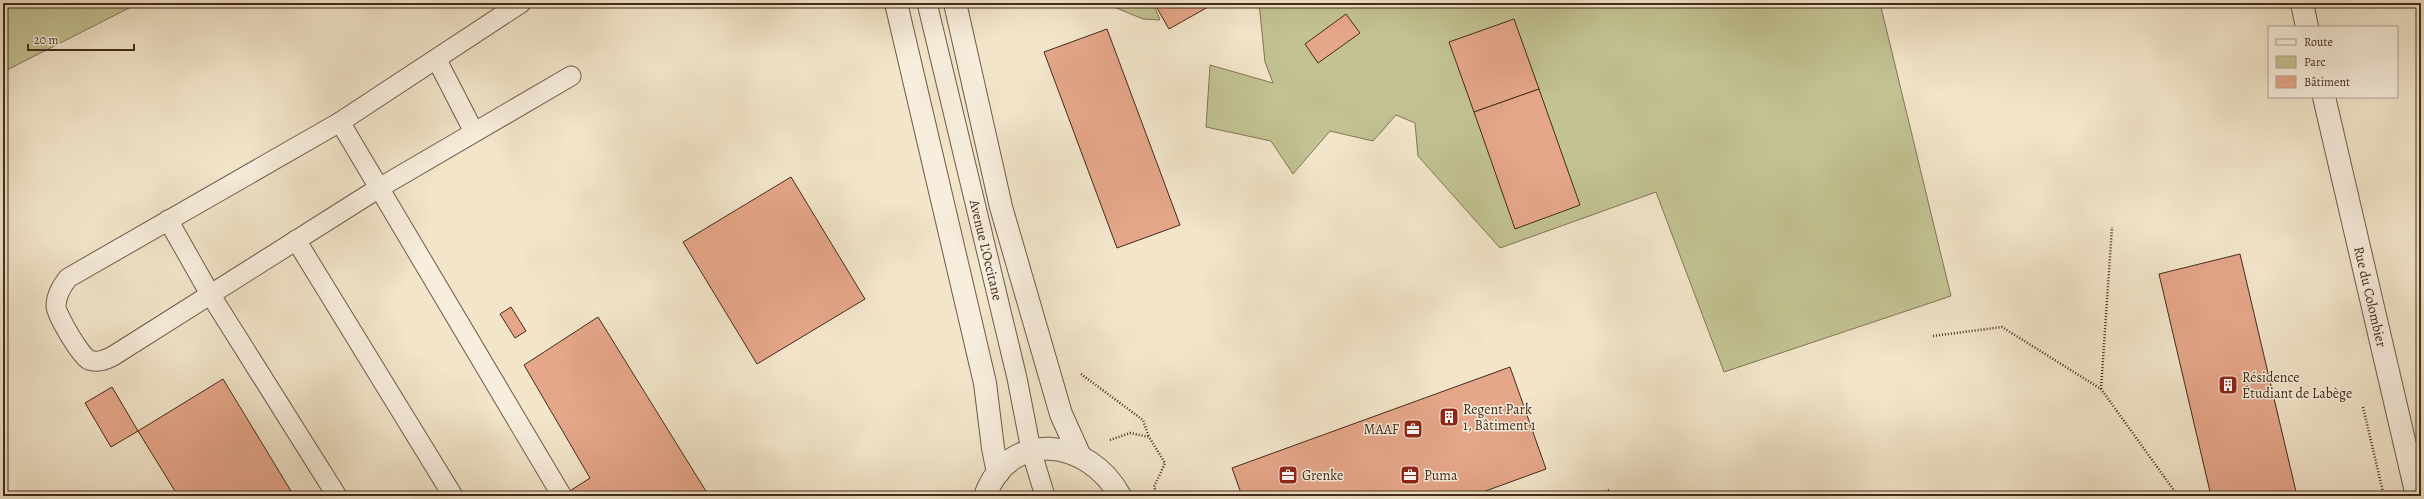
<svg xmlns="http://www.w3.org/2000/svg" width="2424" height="499" viewBox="0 0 2424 499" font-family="Alegreya,serif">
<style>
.green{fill:#c2c292;stroke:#827657}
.building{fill:#e5a689;stroke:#432b1c}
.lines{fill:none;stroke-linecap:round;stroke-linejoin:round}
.service-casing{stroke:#6f5a48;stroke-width:21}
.minor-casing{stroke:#6f5a48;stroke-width:24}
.path{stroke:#432b1c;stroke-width:2.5;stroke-dasharray:1 2;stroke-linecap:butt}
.service{stroke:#f7eedd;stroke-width:19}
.minor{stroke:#f7eedd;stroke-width:22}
.labels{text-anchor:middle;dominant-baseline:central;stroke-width:3;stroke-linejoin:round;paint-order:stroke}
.street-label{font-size:14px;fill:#432b1c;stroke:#f7eedd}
.poi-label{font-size:14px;fill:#432b1c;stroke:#f7eedd;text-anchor:start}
</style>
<rect width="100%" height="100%" fill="#f2e5ca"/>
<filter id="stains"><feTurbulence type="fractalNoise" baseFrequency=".005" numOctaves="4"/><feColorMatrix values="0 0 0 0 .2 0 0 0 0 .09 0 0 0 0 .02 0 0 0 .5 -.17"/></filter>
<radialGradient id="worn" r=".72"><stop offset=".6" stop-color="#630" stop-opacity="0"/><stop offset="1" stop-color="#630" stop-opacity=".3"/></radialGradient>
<g class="green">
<path d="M3,3H139L3,72Z"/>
<path d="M1104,3H1153L1160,20L1143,19Z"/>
<path d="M1259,3H1880L1951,296L1724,372L1656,192L1500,248L1418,156L1415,123L1396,115L1373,141L1330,131L1293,174L1271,141L1206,127L1210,65L1273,83L1265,62Z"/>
</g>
<g class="building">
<path d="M1154,3H1206L1208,7L1169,29Z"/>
<path d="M1346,14L1360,33L1318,63L1305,44Z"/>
<path d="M1514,19L1539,89L1474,112L1449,42Z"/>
<path d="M1107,29L1180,225L1117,248L1044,52Z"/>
<path d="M1539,89L1580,205L1515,229L1474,112Z"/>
<path d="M791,177L865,299L757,364L683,242Z"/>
<path d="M2240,254L2297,496H2211L2159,274Z"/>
<path d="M511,307L526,331L515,338L500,314Z"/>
<path d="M598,317L709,496H562L590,478L524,365Z"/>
<path d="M1510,367L1546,469L1472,496H1242L1232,468Z"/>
<path d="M223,379L294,496H178L138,431Z"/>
<path d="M112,387L138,431L111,447L85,403Z"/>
</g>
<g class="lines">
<g class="service-casing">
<g id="service">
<path d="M521,3L340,122L68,278C62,286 56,295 56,306C56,314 81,357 89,360C98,363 105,360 113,356L379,188L571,76"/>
<path id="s1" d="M927,3L1017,378L1031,450L1045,496"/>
<path d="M437,60L474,132"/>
<path d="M340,122L562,496"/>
<path d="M168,220L210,294L337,496"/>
<path d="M296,240L453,496"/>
</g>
</g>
<g class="minor-casing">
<g id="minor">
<path d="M896,3L985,383L993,448L998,473"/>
<path d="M955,3L1001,207L1061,414L1079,454"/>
<path d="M2302,3L2307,27"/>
<path id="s2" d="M2324,97L2417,496"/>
<path d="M985,496C1010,427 1089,439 1120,496"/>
</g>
</g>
<g class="path">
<path d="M1933,336L2002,327L2101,389L2178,496"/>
<path d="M1081,374L1143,420L1149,437"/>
<path d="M2101,389L2112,227"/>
<path d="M2363,407L2384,496"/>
<path d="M1110,440L1130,433L1149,437L1165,463L1154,487L1158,496"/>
<path d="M1591,496L1609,490"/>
</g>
<use href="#service" class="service"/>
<use href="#minor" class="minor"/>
</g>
<defs>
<g id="building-square" transform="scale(1)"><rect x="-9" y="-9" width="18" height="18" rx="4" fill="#8f2418" stroke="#f7eedd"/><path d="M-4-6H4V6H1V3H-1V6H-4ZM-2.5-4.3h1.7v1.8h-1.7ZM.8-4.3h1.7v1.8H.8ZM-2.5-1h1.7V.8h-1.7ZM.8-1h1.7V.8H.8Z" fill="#fff"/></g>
<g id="office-square" transform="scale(1)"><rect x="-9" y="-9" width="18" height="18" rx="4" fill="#8f2418" stroke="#f7eedd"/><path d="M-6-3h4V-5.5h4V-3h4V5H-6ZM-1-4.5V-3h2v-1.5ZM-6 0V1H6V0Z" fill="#fff"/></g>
</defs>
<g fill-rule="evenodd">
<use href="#building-square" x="2228" y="385"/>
<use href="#building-square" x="1449" y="417"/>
<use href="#office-square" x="1413" y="429"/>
<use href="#office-square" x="1288" y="475"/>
<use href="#office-square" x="1410" y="475"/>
</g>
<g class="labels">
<g class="street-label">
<text stroke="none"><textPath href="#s1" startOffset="254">Avenue L'Occitane</textPath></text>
<text stroke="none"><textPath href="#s2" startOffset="205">Rue du Colombier</textPath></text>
</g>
<g class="poi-label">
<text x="2242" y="377">Résidence<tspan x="2242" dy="16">Étudiant de Labège</tspan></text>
<text x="1463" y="409">Regent Park<tspan x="1463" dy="16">1, Bâtiment 1</tspan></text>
<text x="1399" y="429" text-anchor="end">MAAF</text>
<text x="1302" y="475">Grenke</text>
<text x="1424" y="475">Puma</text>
</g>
</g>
<rect width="2424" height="499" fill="none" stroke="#f2e5ca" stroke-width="16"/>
<rect x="4" y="4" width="2416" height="491" fill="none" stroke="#432b1c" stroke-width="2"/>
<rect x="8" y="8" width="2408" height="483" fill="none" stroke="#432b1c"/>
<rect x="2268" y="26" width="130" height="72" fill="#f7eedd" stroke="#afa090"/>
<rect x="2276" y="39" width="20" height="6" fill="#f7eedd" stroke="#afa090"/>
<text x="2304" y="46" font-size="12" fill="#432b1c">Route</text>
<rect x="2276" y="56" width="20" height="12" fill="#c2c292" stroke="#afa090"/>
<text x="2304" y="66" font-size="12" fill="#432b1c">Parc</text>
<rect x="2276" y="76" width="20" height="12" fill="#e5a689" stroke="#afa090"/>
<text x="2304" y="86" font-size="12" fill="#432b1c">Bâtiment</text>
<path d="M28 44v6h106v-6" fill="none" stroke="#432b1c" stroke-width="2"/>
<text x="34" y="44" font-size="12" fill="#432b1c" stroke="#f7eedd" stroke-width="3" paint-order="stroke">20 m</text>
<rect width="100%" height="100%" filter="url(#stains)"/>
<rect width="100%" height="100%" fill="url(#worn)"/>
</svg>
